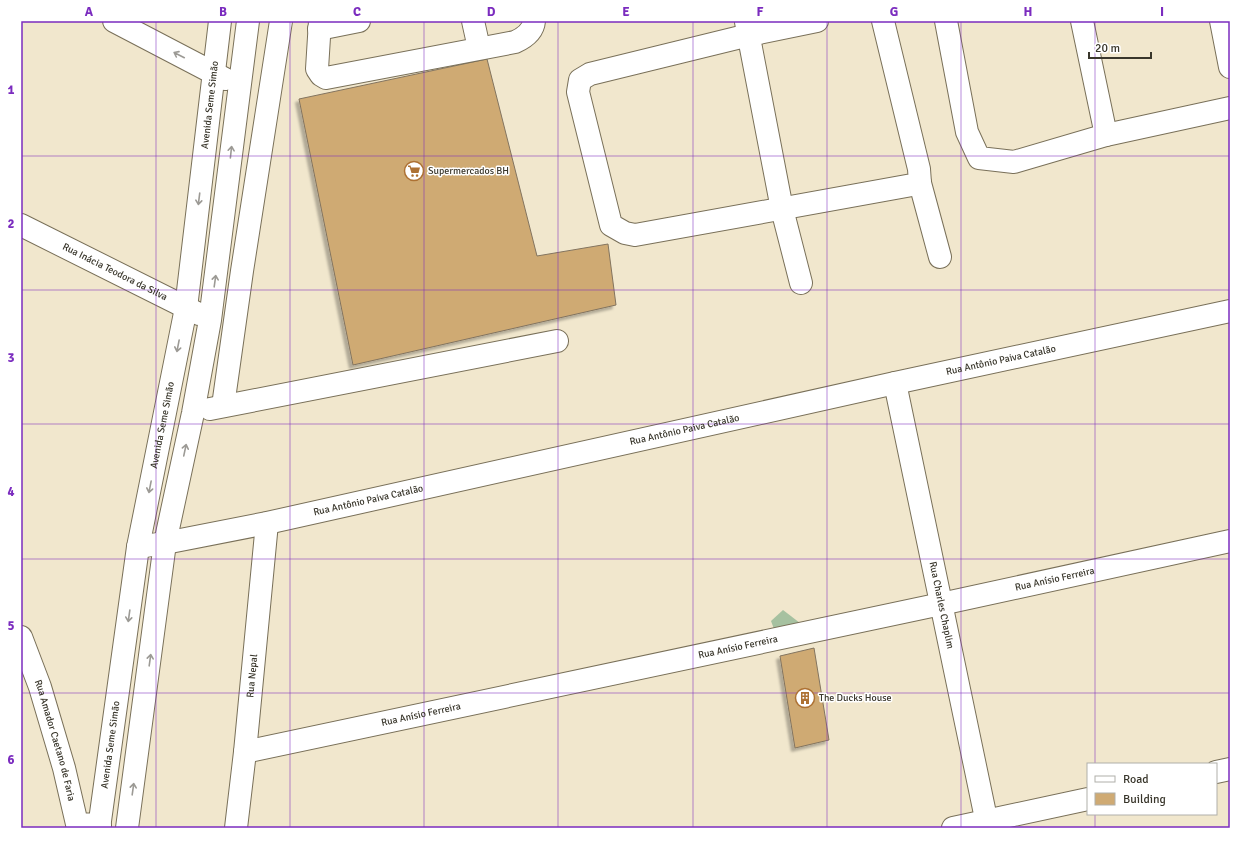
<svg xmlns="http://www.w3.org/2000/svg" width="1251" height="849" viewBox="0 0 1251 849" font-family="Signika,sans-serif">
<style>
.green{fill:#a6c1a0}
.building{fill:#cfaa73;stroke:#83745f;filter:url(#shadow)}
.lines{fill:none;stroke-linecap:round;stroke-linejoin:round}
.minor-casing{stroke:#797059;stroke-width:24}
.minor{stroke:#fff;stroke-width:22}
.oneway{stroke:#9c9a95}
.grid{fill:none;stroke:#7b2cbf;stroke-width:1;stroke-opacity:0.55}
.labels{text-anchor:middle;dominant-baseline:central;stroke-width:3;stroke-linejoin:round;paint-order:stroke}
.street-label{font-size:10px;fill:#39362b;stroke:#fff}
.poi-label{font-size:10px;fill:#39362b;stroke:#fff;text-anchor:start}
.neatline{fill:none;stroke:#7b2cbf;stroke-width:1.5}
.grid-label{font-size:13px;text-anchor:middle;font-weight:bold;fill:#7b2cbf}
</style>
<defs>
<filter id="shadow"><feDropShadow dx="-3.5" dy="3.5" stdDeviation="1" flood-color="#0004"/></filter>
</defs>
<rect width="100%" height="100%" fill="#f1e7cd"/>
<path class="green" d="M783,610L800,623L774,629L771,621Z"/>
<g class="building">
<path d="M487,59L537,256L608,244L616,305L353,365L299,99Z"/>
<path d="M814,648L829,740L795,748L780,656Z"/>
</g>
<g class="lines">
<g class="minor-casing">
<g id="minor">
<path d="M114,21L225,79"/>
<path d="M320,21L317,69L321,75L326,78L515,42C524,38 533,32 534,21"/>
<path d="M473,21L479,48"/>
<path d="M817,21L749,35L590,74L580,80L578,92L611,225L625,233L635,235L912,185L920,183L919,169L883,21"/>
<path d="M946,21L967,132L979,158L1014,162L1106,135L1230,108"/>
<path d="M1082,21L1106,135"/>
<path d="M1221,21L1230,67"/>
<path d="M746,22L782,209L801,283"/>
<path d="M319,29L359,21"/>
<path d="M920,183L940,257"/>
<path id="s1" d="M21,225L199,314"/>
<path id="s2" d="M895,383L988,828"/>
<path d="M223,406L242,271L281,21"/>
<path d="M210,409L557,341"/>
<path id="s3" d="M138,547L165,543L267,523L895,383L1230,311"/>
<path id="s4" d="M21,637L40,687L64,768L77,824L100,825"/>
<path id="s5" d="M245,752L941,604L1230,541"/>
<path d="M1216,772L1230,769"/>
<path id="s6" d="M99,828L138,547L186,308L220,21"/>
<path d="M127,828L165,543L193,413L210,320L248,21"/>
<path id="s7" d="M236,828L245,752L267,523"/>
<path d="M953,828L1088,799"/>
</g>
</g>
<use href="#minor" class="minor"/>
</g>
<defs><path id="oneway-shaft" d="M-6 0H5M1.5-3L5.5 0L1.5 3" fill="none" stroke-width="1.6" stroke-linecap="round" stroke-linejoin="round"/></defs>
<g class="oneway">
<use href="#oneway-shaft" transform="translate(179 55) rotate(-153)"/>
<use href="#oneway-shaft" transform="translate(231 152) rotate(-84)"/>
<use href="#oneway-shaft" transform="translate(199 199) rotate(97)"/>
<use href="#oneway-shaft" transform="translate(215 281) rotate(-82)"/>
<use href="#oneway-shaft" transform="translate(178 346) rotate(101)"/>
<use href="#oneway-shaft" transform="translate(185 450) rotate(-78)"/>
<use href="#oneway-shaft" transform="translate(150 487) rotate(101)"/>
<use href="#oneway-shaft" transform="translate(129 616) rotate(98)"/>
<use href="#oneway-shaft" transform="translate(150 660) rotate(-82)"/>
<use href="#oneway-shaft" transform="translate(133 789) rotate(-82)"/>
</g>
<path class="grid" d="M156,21V828M290,21V828M424,21V828M558,21V828M693,21V828M827,21V828M961,21V828M1095,21V764M21,156H1230M21,290H1230M21,424H1230M21,559H1230M21,693H1230M1095,814V828"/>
<defs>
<g id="supermarket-ring" transform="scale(1)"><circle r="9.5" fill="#fff" stroke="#ad7133" stroke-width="1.5"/><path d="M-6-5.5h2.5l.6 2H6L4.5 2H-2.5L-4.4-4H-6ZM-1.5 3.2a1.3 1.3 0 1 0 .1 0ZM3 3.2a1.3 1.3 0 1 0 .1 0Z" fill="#ad7133"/></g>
<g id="building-ring" transform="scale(1)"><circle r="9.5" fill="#fff" stroke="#ad7133" stroke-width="1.5"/><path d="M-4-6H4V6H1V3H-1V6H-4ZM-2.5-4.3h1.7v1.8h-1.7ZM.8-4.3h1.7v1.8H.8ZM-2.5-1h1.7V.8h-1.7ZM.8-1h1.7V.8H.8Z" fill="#ad7133"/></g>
</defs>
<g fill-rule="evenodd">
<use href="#supermarket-ring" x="414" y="171"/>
<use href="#building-ring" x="805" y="698"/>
</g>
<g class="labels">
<g class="street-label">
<text stroke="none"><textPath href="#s6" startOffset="732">Avenida Seme Simão</textPath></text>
<text stroke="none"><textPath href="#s1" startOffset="105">Rua Inácia Teodora da Silva</textPath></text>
<text stroke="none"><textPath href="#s3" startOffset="883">Rua Antônio Paiva Catalão</textPath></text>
<text stroke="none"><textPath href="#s6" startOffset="408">Avenida Seme Simão</textPath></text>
<text stroke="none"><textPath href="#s3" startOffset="559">Rua Antônio Paiva Catalão</textPath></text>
<text stroke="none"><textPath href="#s3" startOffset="235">Rua Antônio Paiva Catalão</textPath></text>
<text stroke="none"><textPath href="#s5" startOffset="828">Rua Anísio Ferreira</textPath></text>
<text stroke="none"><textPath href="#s2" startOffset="227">Rua Charles Chaplim</textPath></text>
<text stroke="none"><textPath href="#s5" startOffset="504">Rua Anísio Ferreira</textPath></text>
<text stroke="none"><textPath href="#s7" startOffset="153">Rua Nepal</textPath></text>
<text stroke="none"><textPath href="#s5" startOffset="180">Rua Anísio Ferreira</textPath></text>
<text stroke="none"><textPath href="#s4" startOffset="109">Rua Amador Caetano de Faria</textPath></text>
<text stroke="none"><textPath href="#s6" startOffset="84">Avenida Seme Simão</textPath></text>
</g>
<g class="poi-label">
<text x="428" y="171">Supermercados BH</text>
<text x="819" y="698">The Ducks House</text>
</g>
</g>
<rect width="1251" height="849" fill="none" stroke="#ffffff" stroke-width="44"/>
<rect x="1087" y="763" width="130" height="52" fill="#ffffff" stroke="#b0afaa"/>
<rect x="1095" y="776" width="20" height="6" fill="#ffffff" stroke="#b0afaa"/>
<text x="1123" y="783" font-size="12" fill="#39362b">Road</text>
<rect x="1095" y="793" width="20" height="12" fill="#cfaa73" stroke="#b0afaa"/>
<text x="1123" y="803" font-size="12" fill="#39362b">Building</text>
<path d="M1089 52v6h62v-6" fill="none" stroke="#39362b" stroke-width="2"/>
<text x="1095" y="52" font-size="12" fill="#39362b" stroke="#ffffff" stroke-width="3" paint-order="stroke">20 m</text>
<rect x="22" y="22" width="1207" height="805" class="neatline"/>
<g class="grid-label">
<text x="89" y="16">A</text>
<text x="223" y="16">B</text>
<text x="357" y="16">C</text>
<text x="491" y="16">D</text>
<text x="626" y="16">E</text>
<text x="760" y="16">F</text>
<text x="894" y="16">G</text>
<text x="1028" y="16">H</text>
<text x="1162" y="16">I</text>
<text x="11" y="94">1</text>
<text x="11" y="228">2</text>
<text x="11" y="362">3</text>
<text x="11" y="496">4</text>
<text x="11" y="630">5</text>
<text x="11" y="764">6</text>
</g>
</svg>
